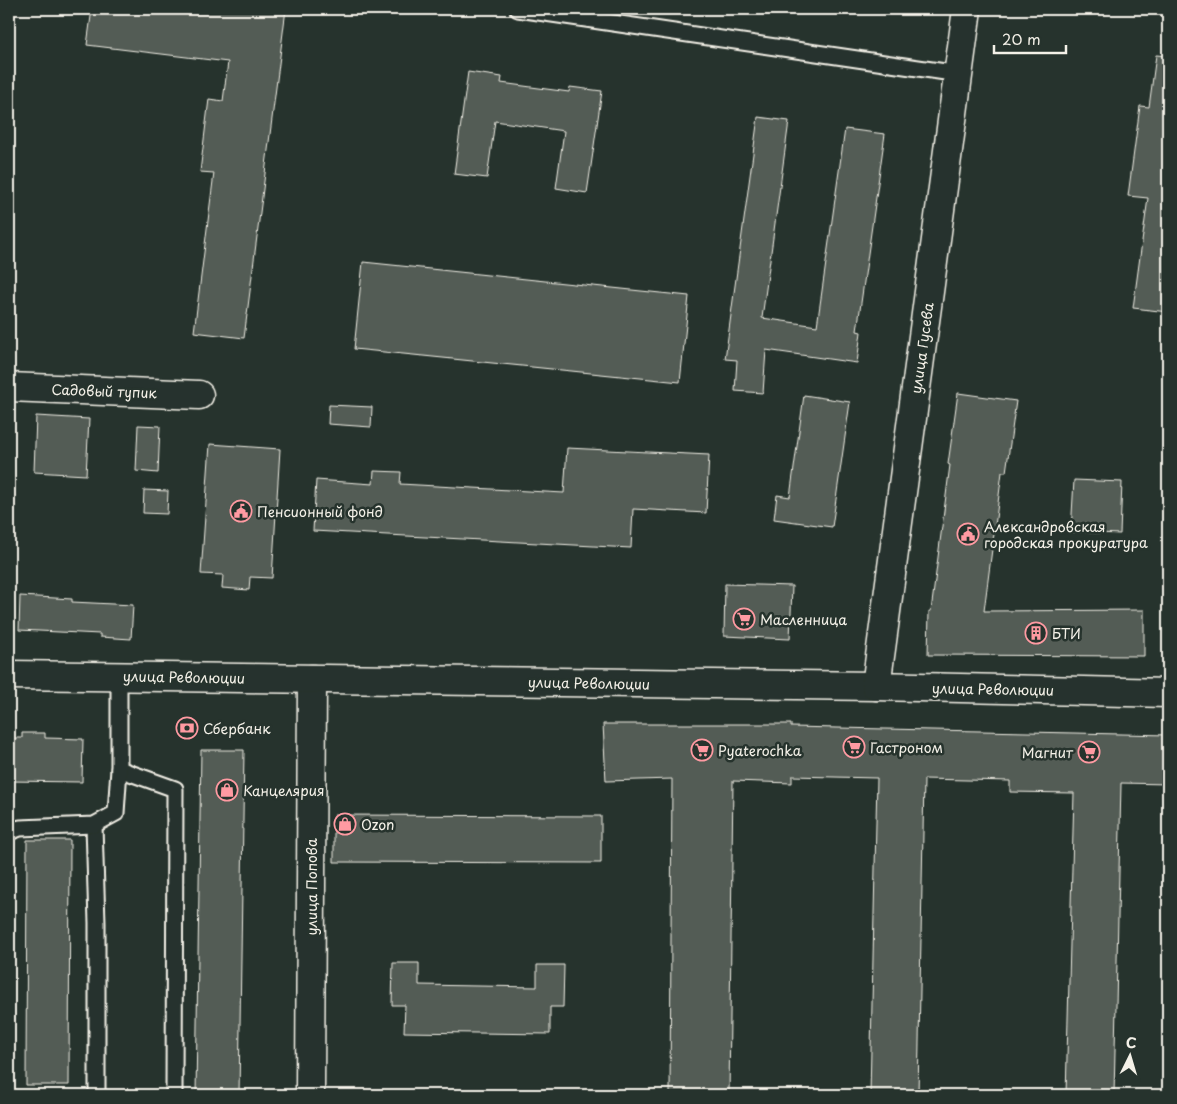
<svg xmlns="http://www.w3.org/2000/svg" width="1177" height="1104" viewBox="0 0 1177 1104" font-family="'Playpen Sans',sans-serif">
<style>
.building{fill:#525c55;stroke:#f4f1e8}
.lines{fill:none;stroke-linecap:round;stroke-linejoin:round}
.service-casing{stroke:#f4f1e8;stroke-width:19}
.minor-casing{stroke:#f4f1e8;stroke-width:31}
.tertiary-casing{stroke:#f4f1e8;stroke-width:31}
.secondary-casing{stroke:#f4f1e8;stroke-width:31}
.service{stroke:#26332d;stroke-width:15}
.minor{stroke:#26332d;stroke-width:28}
.tertiary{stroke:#26332d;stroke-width:28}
.secondary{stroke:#26332d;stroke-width:28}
.labels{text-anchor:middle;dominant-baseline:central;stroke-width:5;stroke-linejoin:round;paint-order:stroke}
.street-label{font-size:14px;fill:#f4f1e8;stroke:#26332d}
.poi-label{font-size:14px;fill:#f4f1e8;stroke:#26332d;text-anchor:start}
</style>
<rect width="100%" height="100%" fill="#26332d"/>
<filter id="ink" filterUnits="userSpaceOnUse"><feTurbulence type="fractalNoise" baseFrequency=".02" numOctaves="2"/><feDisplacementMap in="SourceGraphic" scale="10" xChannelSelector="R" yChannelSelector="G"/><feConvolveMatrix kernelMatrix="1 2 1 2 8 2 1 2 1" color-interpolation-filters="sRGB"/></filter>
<g filter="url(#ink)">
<g class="building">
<path d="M92,9H286L244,338L194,332L214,173L200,172L209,99L223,101L228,62L87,45Z"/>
<path d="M1156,55L1168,56V312L1133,308L1148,198L1128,196L1140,106L1149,107Z"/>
<path d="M468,72L502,77L501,83L569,92L570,87L602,91L587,193L556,188L564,131L495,121L487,178L454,174Z"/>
<path d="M758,117L789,121L762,318L817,326L845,129L885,134L857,331L861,332L857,363L766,350L763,393L735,391L737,360L725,359Z"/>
<path d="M363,262L689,296L680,382L354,349Z"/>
<path d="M958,393L1016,401L1006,472H1002L984,611L1144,610V656L928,655L929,611H931L950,465L948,464Z"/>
<path d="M804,395L850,402L832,527L774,519L777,495L790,497Z"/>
<path d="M329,405L372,407L371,427L328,424Z"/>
<path d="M36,416L89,419L86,475L34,472Z"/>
<path d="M138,425L160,426L158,473L136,471Z"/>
<path d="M210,444L280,449L272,578L250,577L249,590L222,588L223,575L201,574Z"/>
<path d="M567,448L709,455L706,513L633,509L631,548L313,531L316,480L373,484L374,471L401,472L400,484L564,493Z"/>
<path d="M1074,480L1122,482L1120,534L1071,532Z"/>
<path d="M144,490L168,491L167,514L143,513Z"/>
<path d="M725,584L792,586L790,639L724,636Z"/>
<path d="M20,596L72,599V602L133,605L131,639L100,637V634L19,630Z"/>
<path d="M603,724H791V727L1168,735V784L1121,783L1114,1095H1066L1074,793L1010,792V781L924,779L918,1095H870L877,778L792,776V783L733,781L729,1095H670L672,779L606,781Z"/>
<path d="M22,733H45V738L83,739L82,782L9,781V738H22Z"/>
<path d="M201,750H244L239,1095H196Z"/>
<path d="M334,815L601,816V863L334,862Z"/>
<path d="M27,840H70L69,1085H26Z"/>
<path d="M393,963H419V985L537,987V965H564L563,1007H550V1034L404,1032L405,1005H392Z"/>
</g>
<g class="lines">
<g class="service-casing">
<g id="service">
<path d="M518,9L959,74"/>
<path d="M119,769L175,789L174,1095"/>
<path d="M94,825L97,923V1095"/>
<path d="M9,832L20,828L94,825L116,813L119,769V677"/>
</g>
</g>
<g class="minor-casing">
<g id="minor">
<path d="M9,387L199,395"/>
<path d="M310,1095L312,679"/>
</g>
</g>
<g class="tertiary-casing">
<path id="tertiary" d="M9,675L876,686"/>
</g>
<g class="secondary-casing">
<path id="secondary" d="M967,9L876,686L1168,693"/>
</g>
<use href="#service" class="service"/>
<use href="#minor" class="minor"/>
<use href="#tertiary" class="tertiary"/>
<use href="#secondary" class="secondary"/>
</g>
</g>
<defs>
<g id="civic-ring" transform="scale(1.125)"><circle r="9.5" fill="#26332d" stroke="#ff9aa2" stroke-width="1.5"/><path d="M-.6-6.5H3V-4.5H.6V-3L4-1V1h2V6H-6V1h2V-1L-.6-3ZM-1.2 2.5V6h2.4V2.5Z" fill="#ff9aa2"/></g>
<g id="supermarket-ring" transform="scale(1.125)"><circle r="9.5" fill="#26332d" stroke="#ff9aa2" stroke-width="1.5"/><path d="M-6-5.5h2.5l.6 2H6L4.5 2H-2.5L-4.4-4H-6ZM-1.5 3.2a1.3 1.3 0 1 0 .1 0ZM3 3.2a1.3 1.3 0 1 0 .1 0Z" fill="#ff9aa2"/></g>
<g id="building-ring" transform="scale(1.125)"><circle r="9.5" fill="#26332d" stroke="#ff9aa2" stroke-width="1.5"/><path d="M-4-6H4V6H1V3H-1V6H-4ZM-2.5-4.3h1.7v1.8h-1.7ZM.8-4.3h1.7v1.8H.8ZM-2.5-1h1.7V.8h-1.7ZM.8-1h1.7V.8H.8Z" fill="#ff9aa2"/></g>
<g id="bank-ring" transform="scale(1.125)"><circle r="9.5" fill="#26332d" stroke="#ff9aa2" stroke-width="1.5"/><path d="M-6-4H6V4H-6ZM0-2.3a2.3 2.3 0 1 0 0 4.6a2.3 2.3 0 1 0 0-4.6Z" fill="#ff9aa2"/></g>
<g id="shop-ring" transform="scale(1.125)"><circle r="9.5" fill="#26332d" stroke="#ff9aa2" stroke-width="1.5"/><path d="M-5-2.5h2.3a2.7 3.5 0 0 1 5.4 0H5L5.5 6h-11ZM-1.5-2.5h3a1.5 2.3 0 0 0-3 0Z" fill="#ff9aa2"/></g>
</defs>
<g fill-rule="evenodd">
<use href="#civic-ring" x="241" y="511"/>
<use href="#civic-ring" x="968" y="534"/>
<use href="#supermarket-ring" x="744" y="619"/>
<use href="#building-ring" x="1036" y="633"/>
<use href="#bank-ring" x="187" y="728"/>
<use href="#supermarket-ring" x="854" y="747"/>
<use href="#supermarket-ring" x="702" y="750"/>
<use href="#supermarket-ring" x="1089" y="752"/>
<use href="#shop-ring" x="227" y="790"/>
<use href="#shop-ring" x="345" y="824"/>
</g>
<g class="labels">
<g class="street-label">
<text transform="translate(922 348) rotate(-82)">улица Гусева</text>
<text transform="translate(104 391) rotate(2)">Садовый тупик</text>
<text transform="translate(184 677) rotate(1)">улица Революции</text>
<text transform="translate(589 683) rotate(1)">улица Революции</text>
<text transform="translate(993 689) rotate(1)">улица Революции</text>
<text transform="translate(311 887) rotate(-90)">улица Попова</text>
</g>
<g class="poi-label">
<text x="257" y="511">Пенсионный фонд</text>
<text x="984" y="526">Александровская<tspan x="984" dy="16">городская прокуратура</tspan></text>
<text x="760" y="619">Масленница</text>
<text x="1052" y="633">БТИ</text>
<text x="203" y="728">Сбербанк</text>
<text x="870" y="747">Гастроном</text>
<text x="718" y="750">Pyaterochka</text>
<text x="1073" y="752" text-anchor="end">Магнит</text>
<text x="243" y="790">Канцелярия</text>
<text x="361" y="824">Ozon</text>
</g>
</g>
<rect width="1177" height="1104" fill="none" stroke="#26332d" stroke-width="30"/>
<rect x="15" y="15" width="1147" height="1074" fill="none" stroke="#f4f1e8" stroke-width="2" filter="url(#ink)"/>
<g transform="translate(1130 1056) rotate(5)" stroke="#26332d" stroke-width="4" paint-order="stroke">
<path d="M0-4L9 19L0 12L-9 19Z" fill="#f4f1e8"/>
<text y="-8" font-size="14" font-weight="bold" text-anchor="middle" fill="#f4f1e8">С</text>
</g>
<path d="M994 45v8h72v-8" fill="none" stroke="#f4f1e8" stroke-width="2.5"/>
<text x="1002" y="45" font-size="15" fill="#f4f1e8" stroke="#26332d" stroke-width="4" paint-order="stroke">20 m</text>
</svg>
